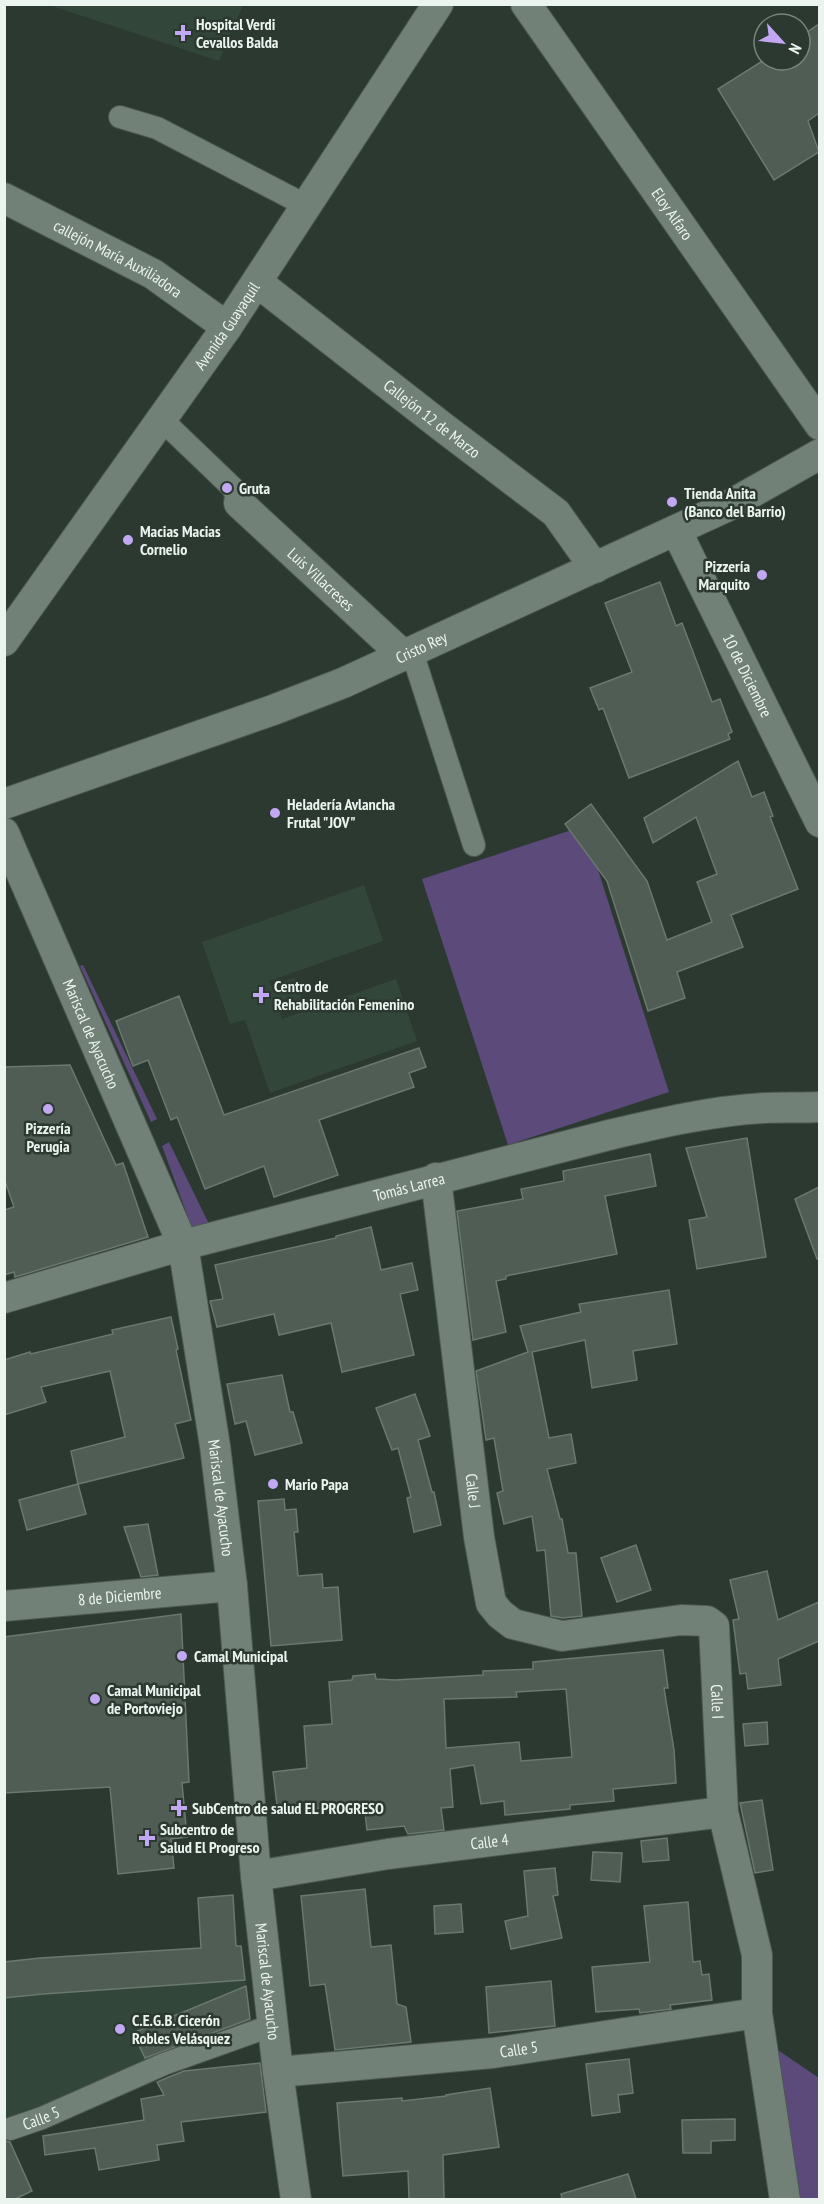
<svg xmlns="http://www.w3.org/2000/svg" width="824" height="2204" viewBox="0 0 824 2204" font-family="'PT Sans Narrow',sans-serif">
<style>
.built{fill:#33463a}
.green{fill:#5c4a7b}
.building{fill:#4f5d54;stroke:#6a786f;stroke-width:1.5;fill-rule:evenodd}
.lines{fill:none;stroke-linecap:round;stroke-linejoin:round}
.pedestrian-casing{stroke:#4c5751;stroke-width:24}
.minor-casing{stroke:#4c5751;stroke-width:32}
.pedestrian{stroke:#728177;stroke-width:22}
.minor{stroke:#728177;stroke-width:30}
.poi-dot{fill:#c2a8f3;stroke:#2c3931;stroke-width:2}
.labels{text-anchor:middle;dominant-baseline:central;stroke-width:5;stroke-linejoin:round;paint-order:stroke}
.poi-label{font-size:16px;font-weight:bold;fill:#ecf4ef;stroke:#2c3931;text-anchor:start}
.street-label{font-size:16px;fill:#ecf4ef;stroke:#2c3931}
</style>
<rect width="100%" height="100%" fill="#2c3931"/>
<g class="built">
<path d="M49,5H243L219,61Z"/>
<path d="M364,885L383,941L269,981L271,986L295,978L304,1004L280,1013L282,1019L396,979L417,1041L270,1093L245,1020L230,1024L202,942Z"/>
<path d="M241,1946L250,2024L5,2122V1962L40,1958Z"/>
</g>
<g class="green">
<path d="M584,826L669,1092L508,1145L422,879Z"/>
<path d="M83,965L157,1119L151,1122L80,966Z"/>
<path d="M169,1142L209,1224L192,1228L162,1146Z"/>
<path d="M750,2031L819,2078V2199H772Z"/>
</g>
<g class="building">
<path d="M819,24V113L808,121L819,152L774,180L718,89L764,60H800V37Z"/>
<path d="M660,582L676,626L682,623L712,702L720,699L732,732L728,734L730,739L629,778L603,708L599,710L590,688L632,672L605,603Z"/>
<path d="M738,761L752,797L764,792L773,816L770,817L798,889L731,915L743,947L677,972L685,998L648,1011L607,881L565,824L591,804L647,881L667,940L712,922L697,882L717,874L696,817L653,843L644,818Z"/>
<path d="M179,996L224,1115L419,1048L426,1067L409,1073L414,1087L319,1120L338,1175L274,1197L264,1166L205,1189L177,1117L171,1120L148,1060L133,1066L116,1021Z"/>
<path d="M70,1065L116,1165L123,1163L148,1237L15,1277L14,1272L4,1275V1210L14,1207L4,1178V1067Z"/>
<path d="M747,1138L766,1257L697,1269L689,1220L707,1217L686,1148Z"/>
<path d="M650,1154L656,1186L605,1196L617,1254L506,1276V1279L496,1281L506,1332L473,1340L457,1211L523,1199L521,1189L564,1181L563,1171Z"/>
<path d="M819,1187V1259H817L795,1199Z"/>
<path d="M371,1227L381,1270L412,1263L418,1290L400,1294L414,1355L342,1372L331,1323L279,1335L274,1314L217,1327L210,1301L223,1299L215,1265L336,1238V1236Z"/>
<path d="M669,1290L677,1344L633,1351L637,1380L592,1388L585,1340L532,1352L549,1438L571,1434L576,1463L547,1469L560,1519H562L568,1553H576L582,1616L563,1618L551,1616L545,1550L537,1551L532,1516L504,1524L497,1493L503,1491L494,1438L486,1440L476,1371L528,1352L520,1326L581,1312L579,1304Z"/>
<path d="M171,1317L178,1349L176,1350L191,1420L175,1424L184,1458L78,1484L71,1451L125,1437L110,1371L41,1387L46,1402L4,1415V1360L30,1352L31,1354L113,1334L112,1330Z"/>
<path d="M282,1375L290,1412H293L302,1443L255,1455L246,1421L235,1424L227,1384Z"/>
<path d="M415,1394L430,1436L418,1440L432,1492H434L441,1525L414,1532L407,1498L411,1497L398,1448L392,1450L376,1408Z"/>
<path d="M78,1484L86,1514L27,1530L19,1500Z"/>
<path d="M284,1499L285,1510L296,1509L298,1532H294L298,1576L322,1574L323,1588L338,1587L342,1640L271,1646L258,1501Z"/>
<path d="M148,1524L158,1575L141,1577L124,1527Z"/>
<path d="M636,1545L651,1590L617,1602L601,1558Z"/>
<path d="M767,1571L778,1620L819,1602V1641L778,1659L781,1685L748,1689L746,1673L740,1674L733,1620L739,1619L730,1580Z"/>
<path d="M181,1614L189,1782L182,1783L187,1837L171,1839L174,1868L118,1874L110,1787L4,1793V1637Z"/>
<path d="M663,1650L668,1688H664L674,1750L676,1783L613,1789L614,1801L570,1805V1809L505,1815L504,1801L481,1804L474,1765L450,1769L453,1807L441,1808L444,1830L408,1834L404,1826L367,1830L364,1803L278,1813L273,1772L307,1768L304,1726L332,1724L329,1682L352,1680L353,1676L375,1674L376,1679L395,1680L483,1675V1671L533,1669V1662ZM566,1689L572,1757L521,1761L519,1742L446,1748L444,1699L517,1697L516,1692Z"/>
<path d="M767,1722L768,1744L745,1746L743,1724Z"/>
<path d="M762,1800L773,1870L755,1873L740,1803Z"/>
<path d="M667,1838L669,1860L643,1862L641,1841Z"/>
<path d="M593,1852L622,1853L620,1882L591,1880Z"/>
<path d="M555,1868L558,1895L553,1896L562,1938L511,1949L505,1921L528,1916L524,1871Z"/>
<path d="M365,1889L371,1947L391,1945L397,2004L406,2007L411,2042L335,2050L325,1984L310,1986L301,1896Z"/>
<path d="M233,1895L236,1946H241L245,1980L43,1994L4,1998V1962L40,1958L201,1948L198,1898Z"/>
<path d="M688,1902L693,1962L700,1961L702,1975L709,1974L712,2000L670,2005L671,2009L640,2013L639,2009L596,2012L592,1967L650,1962L644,1906Z"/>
<path d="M461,1904L463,1932L435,1934L434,1906Z"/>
<path d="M551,1981L555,2026L489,2033L486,1987Z"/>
<path d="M246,1986L250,2019L145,2058L133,2033Z"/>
<path d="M629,2059L633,2093L618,2095L620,2112L592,2116L586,2064Z"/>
<path d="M260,2063L266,2112L181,2122L184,2141L157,2145L159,2160L99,2170L95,2148L45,2155L43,2136L144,2120L141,2099L164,2095L157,2082L169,2077L184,2071Z"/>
<path d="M490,2088L499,2147L443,2155L444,2199H409L408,2171L343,2176L337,2103L402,2098V2101L446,2096V2095Z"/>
<path d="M735,2119V2140L711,2141V2153H683L682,2120Z"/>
<path d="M4,2141L10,2142L32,2191L15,2199H4Z"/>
<path d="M628,2174L636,2199H562L561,2194Z"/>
</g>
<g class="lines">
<g class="pedestrian-casing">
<g id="pedestrian">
<path d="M120,117L157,128L307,206"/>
<path d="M161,419L233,488L239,503"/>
<path d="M412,652L474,845"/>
<path id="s1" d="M10,2129L42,2118L164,2064L273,2025"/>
</g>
</g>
<g class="minor-casing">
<g id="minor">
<path id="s2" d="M526,4L820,425"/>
<path id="s3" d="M4,198L153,274L227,327"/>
<path id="s4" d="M257,282L440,425L556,513L595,568"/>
<path id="s5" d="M239,503L404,656"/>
<path id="s6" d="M676,530L820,822"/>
<path id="s7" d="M4,641L227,327L438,4"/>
<path id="s8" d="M4,804L273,710L343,683L728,506L820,454"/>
<path id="s9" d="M4,833L183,1245L215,1446L232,1586L256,1876L278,2072L296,2200"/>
<path id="s10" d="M436,1178L479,1537L491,1603L500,1614L513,1624L562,1636L681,1620L707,1621L714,1626L723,1812L757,1955V2013L785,2200"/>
<path id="s11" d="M4,1298L183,1245L609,1135C660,1123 711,1111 764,1108C782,1107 801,1108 820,1107"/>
<path id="s12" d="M4,1606L232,1586"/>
<path id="s13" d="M256,1876L388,1854L723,1812"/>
<path id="s14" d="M278,2072L493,2053L757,2013"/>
</g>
</g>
<use href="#pedestrian" class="pedestrian"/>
<use href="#minor" class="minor"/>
</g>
<g class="poi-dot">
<path d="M180 24h6v6h6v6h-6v6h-6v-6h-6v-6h6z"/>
<circle cx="227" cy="488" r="6"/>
<circle cx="672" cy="502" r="6"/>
<circle cx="128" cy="540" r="6"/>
<circle cx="762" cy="575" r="6"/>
<circle cx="275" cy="813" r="6"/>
<path d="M258 986h6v6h6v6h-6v6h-6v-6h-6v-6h6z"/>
<circle cx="48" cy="1109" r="6"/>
<circle cx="273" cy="1484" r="6"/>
<circle cx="182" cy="1656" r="6"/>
<circle cx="95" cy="1699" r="6"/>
<path d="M176 1799h6v6h6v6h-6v6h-6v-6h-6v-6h6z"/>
<path d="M144 1829h6v6h6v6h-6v6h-6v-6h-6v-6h6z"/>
<circle cx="120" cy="2029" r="6"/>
</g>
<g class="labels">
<g class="poi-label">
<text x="196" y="24">Hospital Verdi<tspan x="196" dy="18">Cevallos Balda</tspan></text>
<text x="239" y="488">Gruta</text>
<text x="684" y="493">Tienda Anita<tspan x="684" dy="18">(Banco del Barrio)</tspan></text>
<text x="140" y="531">Macias Macias<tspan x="140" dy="18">Cornelio</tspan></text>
<text x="750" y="566" text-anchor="end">Pizzería<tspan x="750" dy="18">Marquito</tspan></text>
<text x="287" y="804">Heladería Avlancha<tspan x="287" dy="18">Frutal "JOV"</tspan></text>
<text x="274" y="986">Centro de<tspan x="274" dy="18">Rehabilitación Femenino</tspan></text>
<text x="48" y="1128" text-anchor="middle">Pizzería<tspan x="48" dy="18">Perugia</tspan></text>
<text x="285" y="1484">Mario Papa</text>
<text x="194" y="1656">Camal Municipal</text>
<text x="107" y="1690">Camal Municipal<tspan x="107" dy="18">de Portoviejo</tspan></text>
<text x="192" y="1808">SubCentro de salud EL PROGRESO</text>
<text x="160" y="1829">Subcentro de<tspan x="160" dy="18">Salud El Progreso</tspan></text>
<text x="132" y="2020">C.E.G.B. Cicerón<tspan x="132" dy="18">Robles Velásquez</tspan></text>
</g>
<g class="street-label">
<text stroke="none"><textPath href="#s2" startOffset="256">Eloy Alfaro</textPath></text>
<text stroke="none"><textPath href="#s3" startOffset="129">callejón María Auxiliadora</textPath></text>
<text stroke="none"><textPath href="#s7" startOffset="386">Avenida Guayaquil</textPath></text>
<text stroke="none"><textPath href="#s4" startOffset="222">Callejón 12 de Marzo</textPath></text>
<text stroke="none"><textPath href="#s5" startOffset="112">Luis Villacreses</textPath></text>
<text stroke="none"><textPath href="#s8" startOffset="446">Cristo Rey</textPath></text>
<text stroke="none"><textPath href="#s6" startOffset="162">10 de Diciembre</textPath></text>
<text stroke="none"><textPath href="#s9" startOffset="219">Mariscal de Ayacucho</textPath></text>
<text stroke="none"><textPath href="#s11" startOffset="420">Tomás Larrea</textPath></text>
<text stroke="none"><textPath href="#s10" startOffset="315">Calle J</textPath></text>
<text stroke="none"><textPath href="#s9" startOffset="705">Mariscal de Ayacucho</textPath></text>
<text stroke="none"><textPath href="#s12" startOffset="116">8 de Diciembre</textPath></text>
<text stroke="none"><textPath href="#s10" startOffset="740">Calle I</textPath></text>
<text stroke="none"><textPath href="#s13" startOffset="236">Calle 4</textPath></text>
<text stroke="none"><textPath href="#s9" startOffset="1191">Mariscal de Ayacucho</textPath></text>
<text stroke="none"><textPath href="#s14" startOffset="242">Calle 5</textPath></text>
<text stroke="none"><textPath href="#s1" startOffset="33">Calle 5</textPath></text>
</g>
</g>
<rect width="824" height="2204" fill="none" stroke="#ecf4ef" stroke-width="12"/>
<g transform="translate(782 42) rotate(117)"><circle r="28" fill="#2c3931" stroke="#79847d" stroke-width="1.5"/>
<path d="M0-4.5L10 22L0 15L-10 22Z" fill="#c2a8f3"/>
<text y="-9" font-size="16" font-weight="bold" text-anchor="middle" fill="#ecf4ef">N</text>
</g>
</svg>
